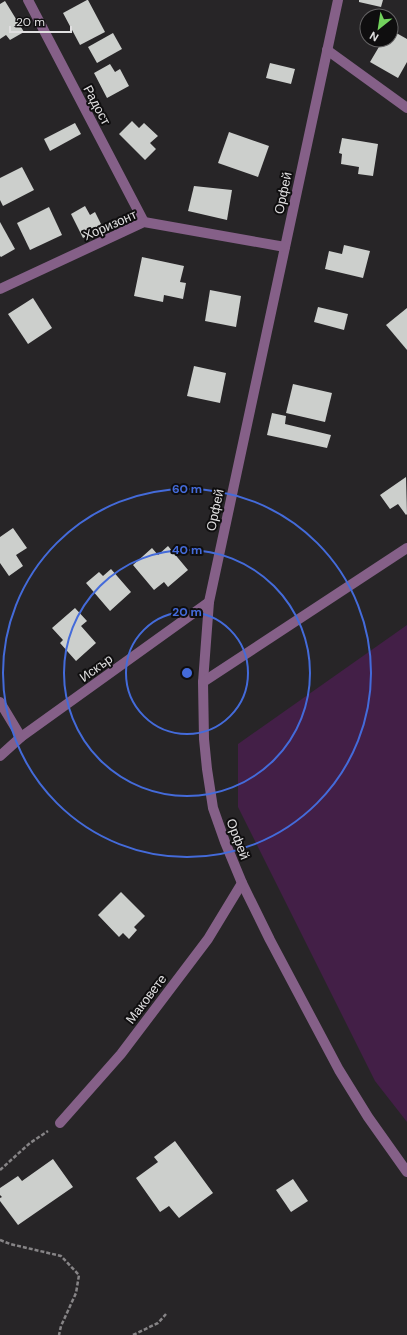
<svg xmlns="http://www.w3.org/2000/svg" width="407" height="1335" viewBox="0 0 407 1335" font-family="'DM Sans',sans-serif">
<style>
.green{fill:#431f47}
.building{fill:#cccfcc}
.lines{fill:none;stroke-linecap:round;stroke-linejoin:round}
.path{stroke:#868486;stroke-width:2.5;stroke-dasharray:4 2;stroke-linecap:butt}
.minor{stroke:#856088;stroke-width:10}
.ring{fill:none;stroke:#446bda;stroke-width:2}
.labels{text-anchor:middle;dominant-baseline:central;stroke-width:4;stroke-linejoin:round;paint-order:stroke}
.street-label{font-size:13px;fill:#e0dfe0;stroke:#0f0e0f}
.centre{fill:#446bda;stroke:#0f0e0f;stroke-width:2}
.ring-label{font-size:12px;text-anchor:middle;font-weight:bold;fill:#446bda;stroke:#0f0e0f;stroke-width:4;stroke-linejoin:round;paint-order:stroke}
</style>
<rect width="100%" height="100%" fill="#272527"/>
<path class="green" d="M407,625V1122L375,1081L238,807V744Z"/>
<g class="building">
<path d="M87,0H88L105,32L80,45L63,13Z"/>
<path d="M359,0H383L381,7L359,2Z"/>
<path d="M5,1L24,32L10,40L6,35L0,39V4Z"/>
<path d="M391,30L407,39V62L398,78L370,62L383,40H391Z"/>
<path d="M113,33L122,49L97,63L88,47Z"/>
<path d="M270,63L295,69L291,84L266,78Z"/>
<path d="M110,64L115,72L120,69L129,86L107,98L94,73Z"/>
<path d="M132,121L139,128L144,123L158,136L150,143L156,149L145,160L119,134Z"/>
<path d="M75,123L81,134L50,151L44,139Z"/>
<path d="M229,132L269,146L258,177L218,163Z"/>
<path d="M342,138L378,144L373,176L358,174L359,167L341,164L342,154L339,153Z"/>
<path d="M22,167L34,190L3,206L0,200V178Z"/>
<path d="M194,186L232,190L227,220L188,211Z"/>
<path d="M85,206L90,215L95,212L103,228L83,238L71,214Z"/>
<path d="M49,207L62,235L30,250L17,223Z"/>
<path d="M0,222L15,249L1,257L0,256Z"/>
<path d="M344,245L370,251L363,278L325,269L329,251L342,254Z"/>
<path d="M142,257L184,266L180,282L186,283L183,299L164,295L163,302L134,296Z"/>
<path d="M210,290L241,296L236,327L205,321Z"/>
<path d="M33,298L52,328L28,344L8,314Z"/>
<path d="M318,307L348,314L344,330L314,322Z"/>
<path d="M407,308V350L386,325Z"/>
<path d="M194,366L226,373L220,403L187,396Z"/>
<path d="M293,384L332,393L325,422L286,413Z"/>
<path d="M272,413L286,416L285,424L331,435L327,448L267,435Z"/>
<path d="M406,477L407,514L406,515L398,504L390,509L380,495Z"/>
<path d="M13,528L27,548L16,555L23,566L9,576L0,563V537Z"/>
<path d="M168,546L188,570L168,587L164,582L154,590L133,565L152,548L158,555Z"/>
<path d="M111,569L131,592L110,611L86,583L99,572L103,576Z"/>
<path d="M75,608L87,621L81,626L96,643L76,661L60,643L63,640L52,628Z"/>
<path d="M121,892L145,916L134,927L137,930L129,939L123,933L119,937L98,915Z"/>
<path d="M175,1141L213,1193L179,1218L169,1206L160,1212L136,1178L158,1162L154,1157Z"/>
<path d="M53,1159L73,1187L18,1225L0,1201V1198L2,1197L0,1195V1188L18,1176L22,1181Z"/>
<path d="M293,1179L308,1201L291,1212L276,1190Z"/>
</g>
<g class="lines">
<g class="path">
<path d="M0,1170L30,1143L48,1131"/>
<path d="M0,1240L10,1244L61,1256L79,1275L76,1293L61,1326L59,1335"/>
<path d="M133,1335L158,1323L166,1314"/>
</g>
<g class="minor">
<path d="M28,0L144,222"/>
<path d="M338,0L209,602L203,682L204,739L207,769L213,808L225,842L242,883L270,940L339,1070L368,1117L407,1172"/>
<path d="M327,50L407,108"/>
<path d="M0,289L144,222L285,247"/>
<path d="M203,682L407,548"/>
<path d="M0,702L21,737"/>
<path d="M0,756L21,737L209,602"/>
<path d="M60,1123L121,1054L208,939L242,883"/>
</g>
</g>
<g class="ring">
<circle cx="187" cy="673" r="61"/>
<circle cx="187" cy="673" r="123"/>
<circle cx="187" cy="673" r="184"/>
</g>
<g class="labels">
<g class="street-label">
<text transform="translate(97 105) rotate(62)">Радост</text>
<text transform="translate(283 193) rotate(-78)">Орфей</text>
<text transform="translate(110 225) rotate(-24)">Хоризонт</text>
<text transform="translate(215 510) rotate(-78)">Орфей</text>
<text transform="translate(96 668) rotate(-36)">Искър</text>
<text transform="translate(238 839) rotate(69)">Орфей</text>
<text transform="translate(146 999) rotate(-53)">Маковете</text>
</g>
</g>
<circle cx="187" cy="673" r="6" class="centre"/>
<g class="ring-label">
<text x="187" y="493">60 m</text>
<text x="187" y="554">40 m</text>
<text x="187" y="616">20 m</text>
</g>
<g transform="translate(379 28) rotate(210)"><circle r="19" fill="#0f0e0f" stroke="#636263"/>
<path d="M0-3L7 15L0 10L-7 15Z" fill="#72d25d"/>
<text y="-6" font-size="11" font-weight="bold" text-anchor="middle" fill="#e0dfe0">N</text>
</g>
<path d="M10 26v6h61v-6" fill="none" stroke="#e0dfe0" stroke-width="2"/>
<text x="16" y="26" font-size="12" fill="#e0dfe0" stroke="#0f0e0f" stroke-width="3" paint-order="stroke">20 m</text>
</svg>
